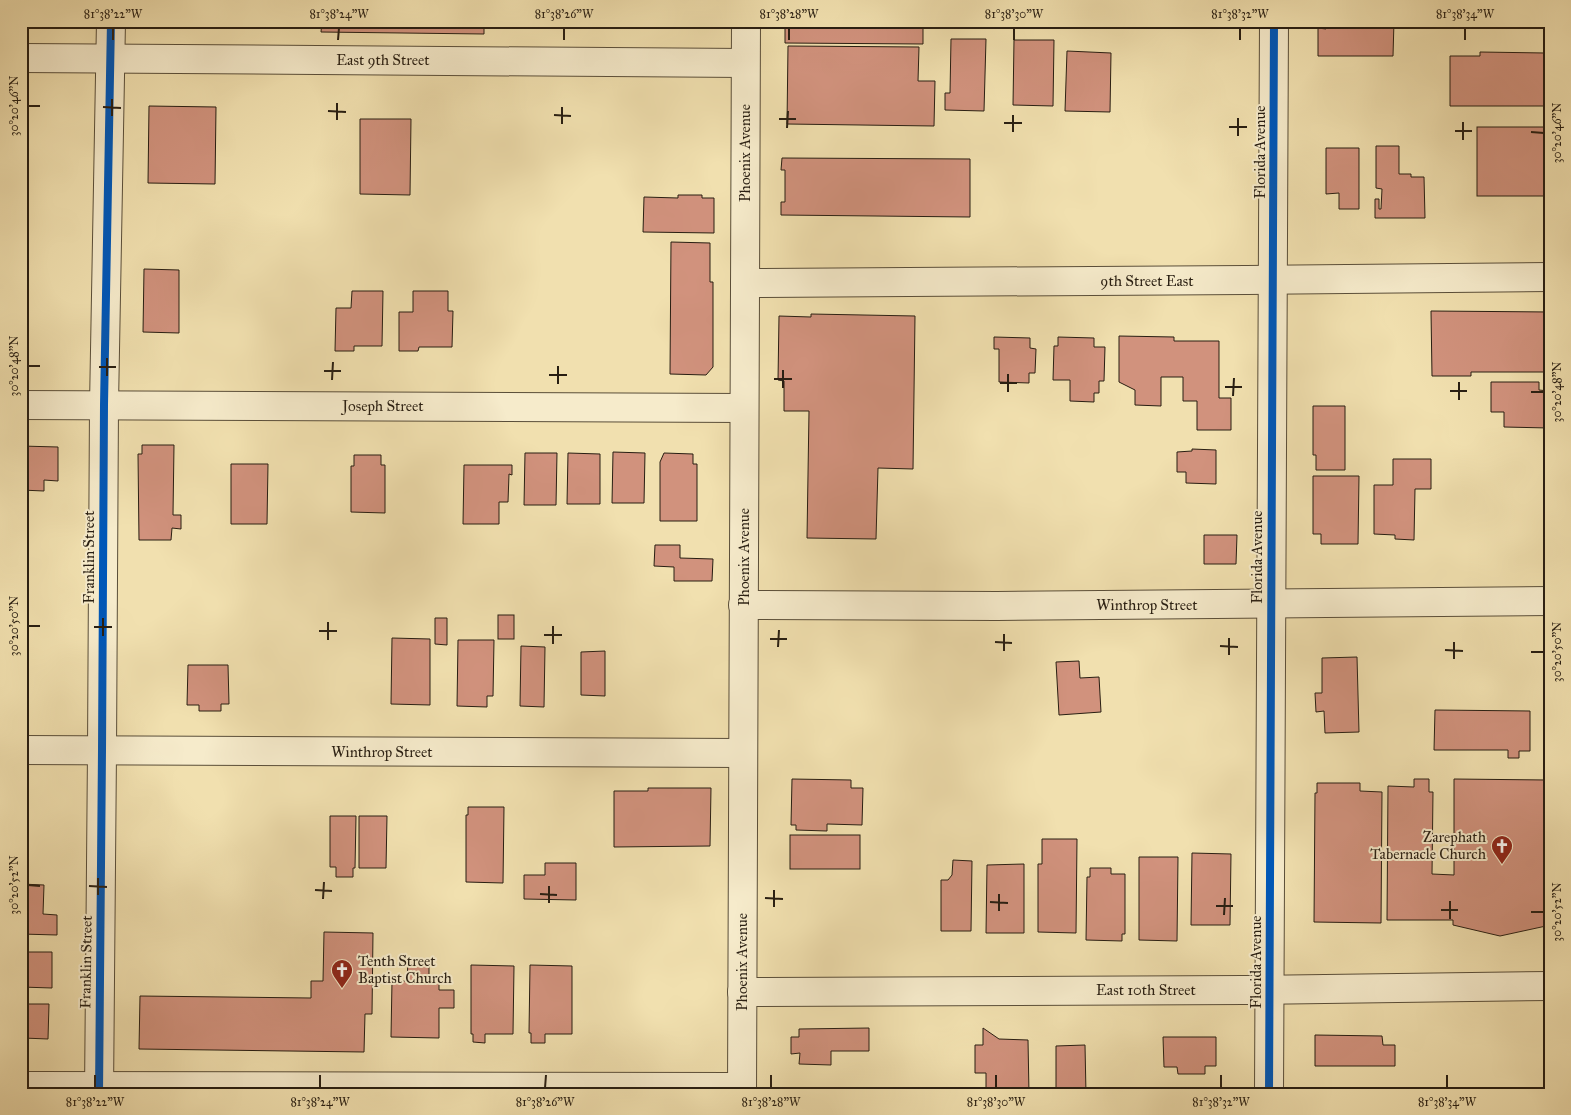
<svg xmlns="http://www.w3.org/2000/svg" width="1571" height="1115" viewBox="0 0 1571 1115" font-family="'IM FELL Great Primer',serif">
<style>
.building{fill:#d1927d;stroke:#281e12}
.lines{fill:none;stroke-linecap:round;stroke-linejoin:round}
.minor-casing{stroke:#5a4e39;stroke-width:30}
.tertiary-casing{stroke:#5a4e39;stroke-width:30}
.minor{stroke:#f6ebcb;stroke-width:28}
.tertiary{stroke:#f6ebcb;stroke-width:28}
.cycleway-casing{stroke:#f6ebcb;stroke-width:11}
.cycleway{stroke:#0057b8;stroke-width:8}
.ticks{fill:none;stroke:#281e12;stroke-width:2}
.labels{text-anchor:middle;dominant-baseline:central;stroke-width:4;stroke-linejoin:round;paint-order:stroke}
.street-label{font-size:15px;fill:#281e12;stroke:#f6ebcb}
.poi-label{font-size:15px;fill:#281e12;stroke:#f6ebcb;text-anchor:end}
.neatline{fill:none;stroke:#281e12;stroke-width:2}
.ticks-label{font-size:12px;text-anchor:middle;fill:#281e12}
</style>
<rect width="100%" height="100%" fill="#f1e0af"/>
<filter id="stains"><feTurbulence type="fractalNoise" baseFrequency=".004" numOctaves="4"/><feColorMatrix values="0 0 0 0 .2 0 0 0 0 .09 0 0 0 0 .02 0 0 0 .5 -.17"/></filter>
<radialGradient id="worn" r=".72"><stop offset=".6" stop-color="#630" stop-opacity="0"/><stop offset="1" stop-color="#630" stop-opacity=".3"/></radialGradient>
<g class="building">
<path d="M322,21H484V34L321,32Z"/>
<path d="M785,21H923V44L785,43Z"/>
<path d="M1326,21H1394L1393,56H1318V28L1326,29Z"/>
<path d="M951,39H986L984,111L945,110V93H950Z"/>
<path d="M1014,40H1054L1053,106L1013,105Z"/>
<path d="M788,46L919,47L918,81H935L934,126L787,124Z"/>
<path d="M1067,51L1111,53L1110,112L1065,111Z"/>
<path d="M1480,52L1545,53V106H1450V56H1480Z"/>
<path d="M149,106L216,107L215,184L148,183Z"/>
<path d="M360,119H411L410,195L360,194Z"/>
<rect x="1477" y="127" width="73" height="69"/>
<path d="M1376,146H1399V174H1411V177H1424L1425,218H1375V199H1379V209H1381L1382,189L1376,188Z"/>
<path d="M1326,148H1359V209H1339V193L1326,194Z"/>
<path d="M782,158L970,159V217L781,215V202H785V170H781Z"/>
<path d="M678,195H702V198H714V233L643,232L644,197L678,198Z"/>
<path d="M671,242L710,243V282H713V367L706,375L670,374Z"/>
<path d="M144,269L179,270V333L143,332Z"/>
<path d="M352,291H383L382,346H354V351H335L336,308H351Z"/>
<path d="M413,291H448V311H453L452,347H419L418,351H399V312H413Z"/>
<path d="M1431,311L1550,312V372H1471V376H1432Z"/>
<path d="M811,314L915,316L913,469L878,468L876,539L807,538L809,411H784V381L778,380L779,316L811,317Z"/>
<path d="M1119,336L1174,337V341H1219V398H1231V430H1197V401H1183V377H1161V406L1135,405V390L1119,382Z"/>
<path d="M994,337L1030,338V348L1036,349L1035,373H1029V383L999,382V349H994Z"/>
<path d="M1058,337L1094,338V347H1105L1104,381H1099V393H1094V402L1070,401V380H1053L1054,346H1058Z"/>
<path d="M1491,382H1539V390L1549,391V428L1504,427V412H1491Z"/>
<path d="M1313,406H1345V470H1316V455H1313Z"/>
<path d="M142,445H174L173,515H181V529L172,528L171,540H139L138,454H142Z"/>
<path d="M21,446L58,447V481L44,480V491L21,490Z"/>
<path d="M1192,449L1216,450V484L1186,483V472H1177V452L1192,451Z"/>
<path d="M613,452L645,453L644,503H612Z"/>
<path d="M525,453H557L556,505H524Z"/>
<path d="M568,453L600,454V504H567Z"/>
<path d="M664,453L693,454V464H697V521H660V462Z"/>
<path d="M354,455H381V465H385V513L351,512V466H354Z"/>
<path d="M1393,459H1431V489H1415L1414,540L1395,539V535L1374,534V485H1393Z"/>
<path d="M231,464H268L267,524H231Z"/>
<path d="M464,465H512V475L509,474L508,502H499V524H463Z"/>
<path d="M1313,476H1359L1358,544H1321V534H1313Z"/>
<path d="M1204,535H1237L1236,564H1204Z"/>
<path d="M655,545H680V558L713,559L712,581H674V567L654,566Z"/>
<rect x="498" y="615" width="16" height="24"/>
<path d="M435,618H447V645L435,644Z"/>
<path d="M392,638L430,639V705L391,704Z"/>
<path d="M458,640H494L493,696H487V707L457,706Z"/>
<path d="M521,646L545,647L544,707L520,706Z"/>
<path d="M605,651V696L581,695V652Z"/>
<path d="M1357,657L1359,732L1325,733L1324,711L1316,712L1315,693H1322V658Z"/>
<path d="M1079,661L1080,678L1099,677L1101,712L1059,715L1056,662Z"/>
<path d="M188,665H228L229,704H221V711H199V705H187Z"/>
<path d="M1435,710L1530,711V751H1519V758H1508V750H1434Z"/>
<path d="M792,779L851,780V788H863L862,825L827,824V831L796,830V825H791Z"/>
<path d="M1414,779H1429V792H1433L1432,874L1454,875V779L1547,780L1546,926L1500,936L1453,925V920H1387L1388,786L1414,787Z"/>
<path d="M1317,783H1360V791L1382,792L1381,923L1314,922L1315,793H1317Z"/>
<path d="M648,788H711L710,846L614,847V791H648Z"/>
<path d="M468,807H504L503,883L466,882V815H468Z"/>
<path d="M330,816H356L355,868H353V877H336V867H330Z"/>
<path d="M359,816H387L386,868H359Z"/>
<rect x="790" y="835" width="70" height="34"/>
<path d="M1042,839H1077L1076,933L1038,932V864H1042Z"/>
<path d="M1192,853L1231,854L1230,925H1191Z"/>
<path d="M1139,857H1178L1177,941L1139,940Z"/>
<path d="M953,860L972,861L971,931H941V880H948L952,875Z"/>
<path d="M545,863H576V900L524,899V875H545Z"/>
<path d="M1024,864V933H986L987,865Z"/>
<path d="M1090,868H1111V874H1125V934H1122V941L1086,940L1087,877H1090Z"/>
<path d="M21,884L44,885L43,914L57,915V935L21,934Z"/>
<path d="M324,932L373,933L372,1014H365L364,1052L139,1049L140,996L311,998V981H323Z"/>
<path d="M21,952H52V988L21,987Z"/>
<path d="M408,960L429,961V981L439,982V990H454V1008H439V1038L391,1037L392,981H407Z"/>
<path d="M471,965L514,966L513,1034H485V1043L473,1042V1034H471Z"/>
<path d="M530,965L572,966V1034H545V1043H531V1033H529Z"/>
<path d="M21,1004H49L48,1039L23,1038V1044H21Z"/>
<path d="M869,1028V1051H831V1065L799,1064L800,1053L791,1054V1037H799V1029Z"/>
<path d="M983,1028L999,1039L1028,1040L1029,1094H986V1073H975V1045H983Z"/>
<path d="M1315,1035L1382,1036L1383,1045H1395V1066H1315Z"/>
<path d="M1163,1037H1216V1066H1205V1074H1178L1177,1067H1164Z"/>
<path d="M1085,1045L1086,1094H1056V1046Z"/>
</g>
<g class="lines">
<g class="minor-casing">
<g id="minor">
<path d="M21,58L745,63"/>
<path d="M745,283L1246,280L1550,277"/>
<path d="M21,405L744,408"/>
<path d="M743,605L997,606L1550,601"/>
<path d="M21,750L743,753"/>
<path d="M742,992L1244,990L1550,986"/>
<path d="M21,1086L742,1087"/>
<path d="M99,1094L102,750L104,405L111,21"/>
<path d="M1269,1094L1274,21"/>
</g>
</g>
<g class="tertiary-casing">
<path id="tertiary" d="M742,1094L746,21"/>
</g>
<use href="#minor" class="minor"/>
<use href="#tertiary" class="tertiary"/>
<g class="cycleway-casing">
<g id="cycleway">
<path d="M99,1094L102,750L104,405L111,21"/>
<path d="M1269,1094L1274,21"/>
</g>
</g>
<use href="#cycleway" class="cycleway"/>
</g>
<path class="ticks" d="M113,40V28M338,40L339,28M564,40V28M789,40V28M1014,40V28M1240,40V28M1465,40V28M28,106H40M103,107L121,108M328,111L346,112M554,115L571,116M112,116V99M779,119H796M337,120V103M1004,123H1022M562,124V107M1229,127H1247M787,128L788,111M1455,131H1472M1013,132V115M1531,132L1544,133M1238,136V118M1463,140V122M28,366H40M99,367H116M324,371H341M549,375H567M107,376V358M774,379H792M332,380L333,362M1000,383H1017M558,384V366M1225,387H1242M783,388V370M1450,391H1467M1008,392V374M1531,392H1544M1233,396L1234,378M1459,400V382M28,626H40M94,627H112M319,631H337M544,635H562M103,636V618M770,639H787M328,640V622M995,642L1012,643M553,644V626M1220,646L1238,647M778,647L779,630M1445,650L1463,651M1004,651V634M1531,652H1544M1229,655V638M1454,659V642M28,885L40,886M89,886L107,887M315,890L332,891M540,894L557,895M98,895V878M765,898L783,899M323,899L324,882M990,902L1008,903M549,903V886M1216,906H1233M774,907V890M1441,910H1458M999,911V894M1531,912H1544M1224,915L1225,898M1450,919V901M95,1088V1075M320,1088V1075M545,1088L546,1075M771,1088V1075M996,1088V1075M1221,1088V1075M1447,1088V1075"/>
<defs>
<g id="church-pin" transform="scale(1.125)"><path d="M0 17L-7.5 6A9.5 9.5 0 1 1 7.5 6Z" fill="#8f2418" stroke="#f6ebcb"/><path d="M-1.2-6h2.4v3.5h3.3v2.4h-3.3V6h-2.4V-.1h-3.3v-2.4h3.3Z" fill="#fff"/></g>
</defs>
<g fill-rule="evenodd">
<use href="#church-pin" x="1502" y="846"/>
<use href="#church-pin" x="342" y="970"/>
</g>
<g class="labels">
<g class="street-label">
<text x="383" y="60">East 9th Street</text>
<text transform="translate(1260 152) rotate(-90)">Florida Avenue</text>
<text transform="translate(745 153) rotate(-90)">Phoenix Avenue</text>
<text x="1147" y="281">9th Street East</text>
<text x="383" y="406">Joseph Street</text>
<text transform="translate(89 557) rotate(-90)">Franklin Street</text>
<text transform="translate(744 557) rotate(-90)">Phoenix Avenue</text>
<text transform="translate(1257 557) rotate(-90)">Florida Avenue</text>
<text x="1147" y="605">Winthrop Street</text>
<text x="382" y="752">Winthrop Street</text>
<text transform="translate(86 962) rotate(-89)">Franklin Street</text>
<text transform="translate(742 962) rotate(-90)">Phoenix Avenue</text>
<text transform="translate(1256 962) rotate(-90)">Florida Avenue</text>
<text x="1146" y="990">East 10th Street</text>
</g>
<g class="poi-label">
<text x="1486" y="837">Zarephath<tspan x="1486" dy="17">Tabernacle Church</tspan></text>
<text x="358" y="961" text-anchor="start">Tenth Street<tspan x="358" dy="17">Baptist Church</tspan></text>
</g>
</g>
<rect width="1571" height="1115" fill="none" stroke="#f1e0af" stroke-width="55"/>
<rect x="28" y="28" width="1516" height="1060" class="neatline"/>
<g class="ticks-label">
<text x="113" y="18">81°38'22"W</text>
<text x="339" y="18">81°38'24"W</text>
<text x="564" y="18">81°38'26"W</text>
<text x="789" y="18">81°38'28"W</text>
<text x="1014" y="18">81°38'30"W</text>
<text x="1240" y="18">81°38'32"W</text>
<text x="1465" y="18">81°38'34"W</text>
<text transform="translate(14 106) rotate(-90)" y="4">30°20'46"N</text>
<text transform="translate(1557 133) rotate(-90)" y="4">30°20'46"N</text>
<text transform="translate(14 366) rotate(-90)" y="4">30°20'48"N</text>
<text transform="translate(1557 392) rotate(-90)" y="4">30°20'48"N</text>
<text transform="translate(14 626) rotate(-90)" y="4">30°20'50"N</text>
<text transform="translate(1557 652) rotate(-90)" y="4">30°20'50"N</text>
<text transform="translate(14 885) rotate(-90)" y="4">30°20'52"N</text>
<text transform="translate(1557 912) rotate(-90)" y="4">30°20'52"N</text>
<text x="95" y="1106">81°38'22"W</text>
<text x="320" y="1106">81°38'24"W</text>
<text x="545" y="1106">81°38'26"W</text>
<text x="771" y="1106">81°38'28"W</text>
<text x="996" y="1106">81°38'30"W</text>
<text x="1221" y="1106">81°38'32"W</text>
<text x="1447" y="1106">81°38'34"W</text>
</g>
<rect width="100%" height="100%" filter="url(#stains)"/>
<rect width="100%" height="100%" fill="url(#worn)"/>
</svg>
